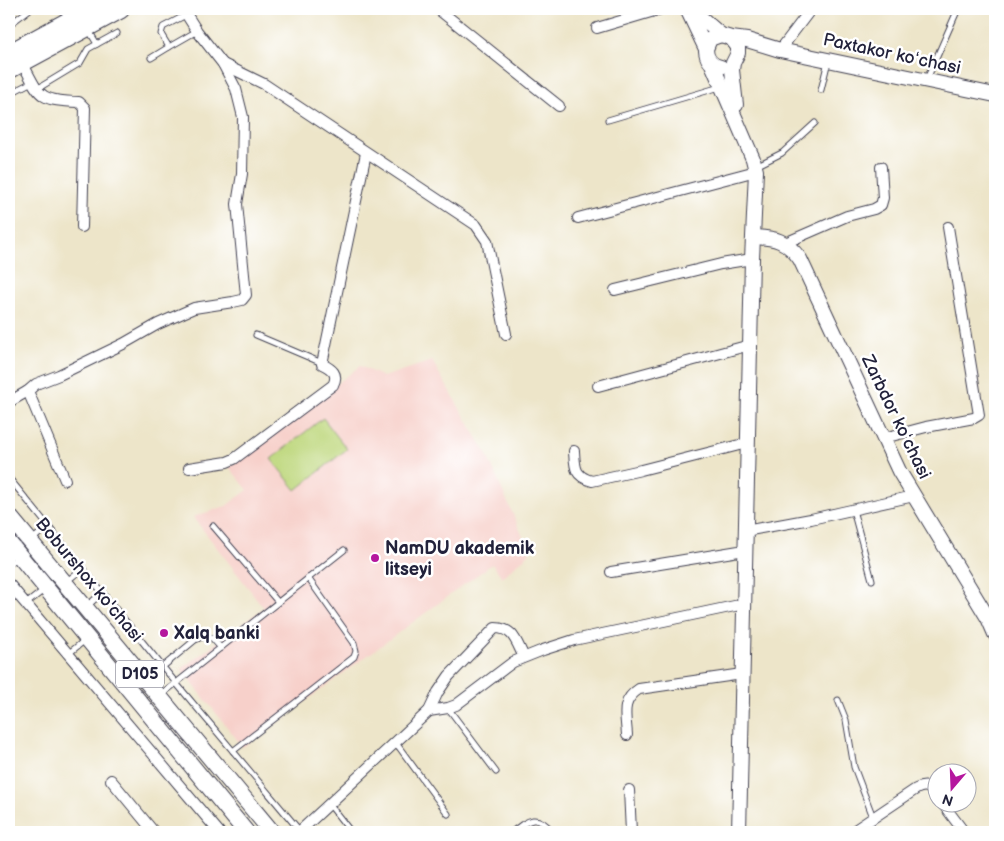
<svg xmlns="http://www.w3.org/2000/svg" width="1004" height="841" viewBox="0 0 1004 841" font-family="'Balsamiq Sans',sans-serif">
<style>
.built{fill:#f7d0ca}
.green{fill:#bdd77c;stroke:#707c5c}
.lines{fill:none;stroke-linecap:round;stroke-linejoin:round}
.lane-casing{stroke:#403f50;stroke-width:7}
.street-casing{stroke:#403f50;stroke-width:12}
.secondary-casing{stroke:#403f50;stroke-width:16}
.primary-casing{stroke:#403f50;stroke-width:18}
.highway-casing{stroke:#403f50;stroke-width:21}
.lane{stroke:#fff;stroke-width:5}
.street{stroke:#fff;stroke-width:10}
.secondary{stroke:#fff;stroke-width:14}
.primary{stroke:#fff;stroke-width:16}
.highway{stroke:#fff;stroke-width:19}
.poi-dot{fill:#b5179e;stroke:#fff;stroke-width:2}
.labels{text-anchor:middle;dominant-baseline:central;stroke-width:5;stroke-linejoin:round;paint-order:stroke}
.shield{fill:#fff;stroke:#646476;stroke-width:1}
.shield-label{font-size:16px;font-weight:bold;fill:#22223b}
.street-label{font-size:18px;fill:#22223b;stroke:#fff}
.poi-label{font-size:18px;font-weight:bold;fill:#22223b;stroke:#fff;text-anchor:start}
</style>
<rect width="100%" height="100%" fill="#fff"/>
<filter id="ink" filterUnits="userSpaceOnUse"><feTurbulence type="fractalNoise" baseFrequency=".02" numOctaves="2"/><feDisplacementMap in="SourceGraphic" scale="10" xChannelSelector="R" yChannelSelector="G"/><feConvolveMatrix kernelMatrix="1 2 1 2 8 2 1 2 1" color-interpolation-filters="sRGB"/></filter>
<filter id="wash" filterUnits="userSpaceOnUse"><feTurbulence type="fractalNoise" baseFrequency=".0096" numOctaves="4" result="noise"/><feDisplacementMap in="SourceGraphic" scale="20" xChannelSelector="R" yChannelSelector="G"/><feGaussianBlur stdDeviation="1.12" result="paint"/><feColorMatrix in="noise" values="0 0 0 0 0 0 0 0 0 0 0 0 0 0 0 0 0 1.4 0 .05"/><feComposite in="paint" operator="in"/></filter>
<g filter="url(#wash)">
<rect width="100%" height="100%" fill="#ede5c9"/>
<path class="built" d="M432,361L485,451L530,553L502,577L492,564L243,747L181,669L264,608L193,517L226,506L248,490L229,467L360,366L383,377Z"/>
<path class="green" d="M323,418L347,449L296,490L271,459Z"/>
</g>
<g filter="url(#ink)">
<g class="lines">
<g class="lane-casing">
<g id="lane">
<path d="M186,15L163,27L161,34L169,47L197,31"/>
<path d="M9,25L30,9"/>
<path d="M88,29L97,44"/>
<path d="M151,58L169,47"/>
<path d="M927,79L958,9"/>
<path d="M37,89L80,63L88,49L117,33"/>
<path d="M821,90L828,61"/>
<path d="M9,94L32,82"/>
<path d="M608,120L720,87"/>
<path d="M756,166L782,153L815,123"/>
<path d="M256,335L322,363"/>
<path d="M9,478L176,683L300,831"/>
<path d="M853,510L872,580"/>
<path d="M213,526L278,602"/>
<path d="M31,541L48,526"/>
<path d="M9,564L18,557"/>
<path d="M67,581L82,569"/>
<path d="M26,604L45,589"/>
<path d="M87,606L102,593"/>
<path d="M68,654L85,640"/>
<path d="M148,679L195,640L201,637L212,638L221,648"/>
<path d="M161,695L344,550"/>
<path d="M838,700L846,720L854,767L873,817"/>
<path d="M448,708L496,772"/>
<path d="M396,743L448,814"/>
<path d="M233,751L354,657L356,651L354,643L308,578"/>
<path d="M329,804L351,832"/>
<path d="M512,832C529,819 537,813 553,832"/>
</g>
</g>
<g class="street-casing">
<g id="street">
<path d="M438,9L559,106"/>
<path d="M597,28L661,9"/>
<path d="M780,50L811,9"/>
<path d="M22,62C40,96 38,101 79,102L85,108L82,227"/>
<path d="M223,64L264,84L476,225L487,241L506,334"/>
<path d="M578,218L756,171"/>
<path d="M785,243L847,216L874,209L881,205L883,198L881,167"/>
<path d="M615,290L721,264L752,259"/>
<path d="M598,386L750,345"/>
<path d="M28,391L65,480"/>
<path d="M9,402L28,391L36,384L59,375L123,344L158,324L194,308L233,302L242,300L246,295L237,204L242,174L243,117L236,89L223,64L197,31L183,9"/>
<path d="M884,438L926,427L974,418L979,415L948,227"/>
<path d="M574,451C575,467 574,476 592,481L641,470L747,443"/>
<path d="M189,468L227,462L234,459L333,385C339,374 332,369 322,364L366,153"/>
<path d="M745,531L811,519L914,496"/>
<path d="M611,572L745,550"/>
<path d="M9,584L219,832"/>
<path d="M429,711L448,708L456,705L513,662L543,650L574,640L744,604"/>
<path d="M627,735C626,716 620,701 639,689L742,674"/>
<path d="M111,780L154,832"/>
<path d="M629,790L631,832"/>
<path d="M943,804L964,832"/>
<path d="M299,832L429,711L438,692L449,676L495,628C514,628 516,642 524,657"/>
<path d="M852,832L916,789C926,784 930,787 936,795"/>
</g>
</g>
<g class="secondary-casing">
<g id="secondary">
<path d="M687,9L706,49"/>
<path d="M691,9L721,35L731,38L738,47V53L733,63L732,70L736,105"/>
<path d="M721,35L710,39L706,49C706,59 711,65 721,67"/>
<path d="M731,38L747,40L780,50L995,95"/>
<path d="M712,64L753,159L756,171L752,259L739,832"/>
<path d="M754,237C776,238 786,240 800,259L899,471L988,618L995,634"/>
</g>
</g>
<g class="primary-casing">
<g id="primary">
<path d="M9,516L272,832"/>
<path d="M9,543L246,832"/>
</g>
</g>
<g class="highway-casing">
<g id="highway">
<path d="M9,54L92,9"/>
<path d="M9,69L120,9"/>
</g>
</g>
<use href="#lane" class="lane"/>
<use href="#street" class="street"/>
<use href="#secondary" class="secondary"/>
<use href="#primary" class="primary"/>
<use href="#highway" class="highway"/>
</g>
</g>
<g class="poi-dot">
<circle cx="375" cy="558" r="5"/>
<circle cx="164" cy="633" r="5"/>
</g>
<g class="labels">
<rect class="shield" x="116" y="660.5" width="48" height="27" rx="4"/>
<g class="shield-label">
<text x="140" y="674">D105</text>
</g>
<g class="street-label">
<text transform="translate(892 54) rotate(12)">Paxtakor koʻchasi</text>
<text transform="translate(896 417) rotate(64)">Zarbdor koʻchasi</text>
<text transform="translate(89 580) rotate(50)">Boburshox ko'chasi</text>
</g>
<g class="poi-label">
<text x="385" y="548">NamDU akademik<tspan x="385" dy="21">litseyi</tspan></text>
<text x="174" y="633">Xalq banki</text>
</g>
</g>
<rect width="1004" height="841" fill="none" stroke="#fff" stroke-width="30"/>
<g transform="translate(952 788) rotate(199)"><circle r="24" fill="#ffffff" stroke="#a7a7b1"/>
<path d="M0-4L9 19L0 12L-9 19Z" fill="#b5179e"/>
<text y="-8" font-size="14" font-weight="bold" text-anchor="middle" fill="#22223b">N</text>
</g>
</svg>
